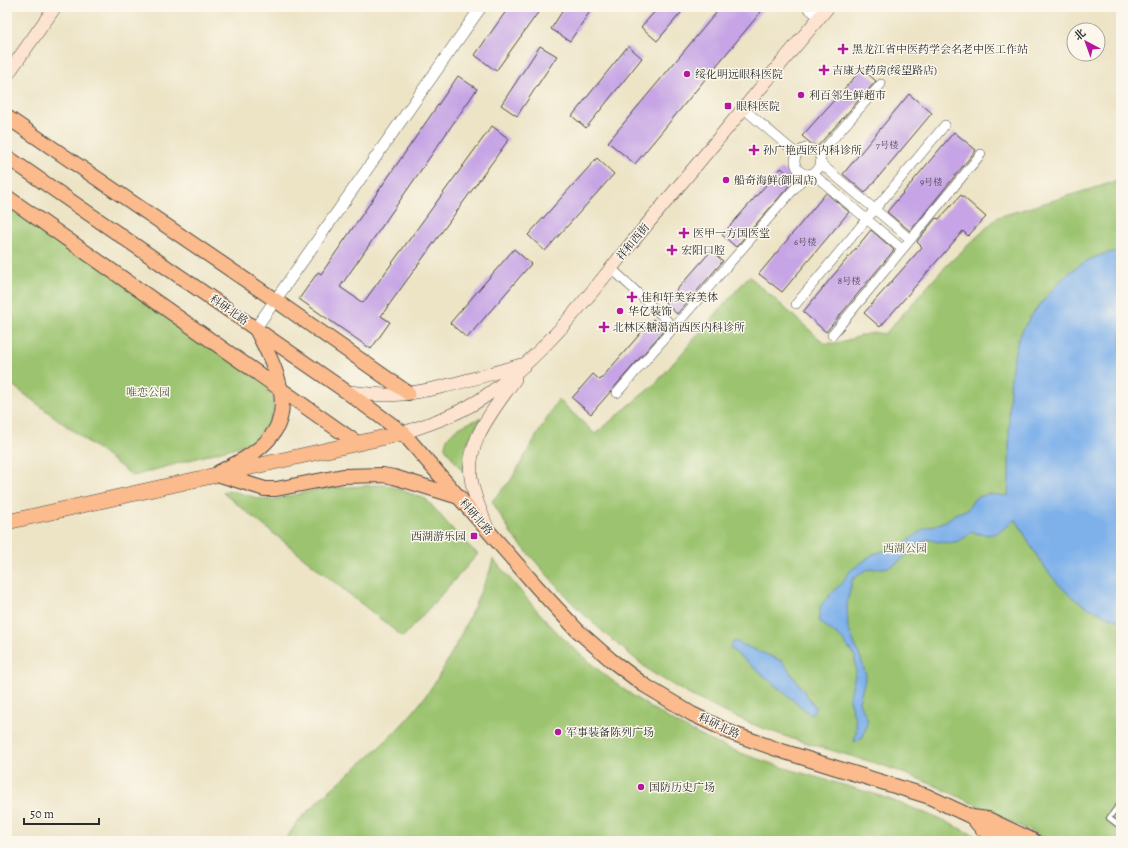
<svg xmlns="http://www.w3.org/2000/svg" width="1128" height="848" viewBox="0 0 1128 848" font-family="Alegreya,'Noto Serif SC',serif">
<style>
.green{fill:#9cc46f;stroke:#64784d}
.water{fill:#7eb0ea;stroke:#546e8a}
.building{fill:#c6a4e5}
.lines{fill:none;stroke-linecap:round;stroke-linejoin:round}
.service-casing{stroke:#484742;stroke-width:6}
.minor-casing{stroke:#484742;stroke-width:10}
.tertiary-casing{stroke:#484742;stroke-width:12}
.secondary-casing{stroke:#484742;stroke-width:14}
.primary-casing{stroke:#484742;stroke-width:16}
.trunk-casing{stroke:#484742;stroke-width:16}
.service{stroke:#fff;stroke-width:4.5}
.minor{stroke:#fff;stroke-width:9}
.tertiary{stroke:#fff;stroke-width:11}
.secondary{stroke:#fde4d1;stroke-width:13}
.primary{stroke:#fbbb8c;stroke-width:14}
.trunk{stroke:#fbbb8c;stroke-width:15}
.poi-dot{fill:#b5179e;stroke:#fbf7ec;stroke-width:1.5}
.labels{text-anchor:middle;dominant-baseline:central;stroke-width:3;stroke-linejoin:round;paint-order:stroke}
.number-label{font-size:9px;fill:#52495a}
.poi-label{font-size:11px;fill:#2b2b2b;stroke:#fbf7ec;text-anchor:start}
.street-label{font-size:11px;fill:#2b2b2b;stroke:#fbf7ec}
.park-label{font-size:11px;fill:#4d593f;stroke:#fbf7ec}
</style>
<rect width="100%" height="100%" fill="#fbf7ec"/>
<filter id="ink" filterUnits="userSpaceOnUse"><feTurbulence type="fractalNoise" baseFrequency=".025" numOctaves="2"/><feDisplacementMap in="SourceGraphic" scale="8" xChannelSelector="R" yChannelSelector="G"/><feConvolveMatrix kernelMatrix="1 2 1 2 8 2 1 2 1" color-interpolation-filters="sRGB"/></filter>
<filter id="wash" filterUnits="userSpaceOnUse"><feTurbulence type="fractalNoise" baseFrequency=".012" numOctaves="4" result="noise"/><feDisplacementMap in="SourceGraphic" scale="16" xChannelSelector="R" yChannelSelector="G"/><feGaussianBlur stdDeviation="0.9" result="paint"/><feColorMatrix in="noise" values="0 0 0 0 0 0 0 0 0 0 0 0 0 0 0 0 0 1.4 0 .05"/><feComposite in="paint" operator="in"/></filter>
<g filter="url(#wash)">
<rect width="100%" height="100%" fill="#ede4c6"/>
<g class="green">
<path d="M1114,182H1121V841H1051L934,785L885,766L793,739L757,726L722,711L688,694L651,672L603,632L574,605L512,535L492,501L511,480L558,399L595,434L656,383L749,276L824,343C846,346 863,329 885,334L945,267L998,217Z"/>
<path d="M7,200L266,384L273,398V412L268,425L250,443L133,476L7,381Z"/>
<path d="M481,418L466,445L463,472L445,448C445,430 467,424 481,418Z"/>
<path d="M378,485H387L426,499L461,539L478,554L403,637L223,493L228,490L262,499L272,500L321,489Z"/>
<path d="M493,559C521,591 548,626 580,654C624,693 674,726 728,748C775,767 825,779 874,794C913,807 950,823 986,841H618L612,839L610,841H284C291,832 297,822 305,814C337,781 376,754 407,719C446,676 466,623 490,571Z"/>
</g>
<g class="water">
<path d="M1121,251V621C1107,616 1091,610 1079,602C1050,582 1032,549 1016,519C998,534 994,538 971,532C958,546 944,544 927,539L897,563L889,567L866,570L853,579L851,585L847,603L848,628L861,659L866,675L859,702C868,722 870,714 863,737L854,742L856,732V723L849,698L856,672L855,657L842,639L821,623L819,620L820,607L824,601L840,585L850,571L873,554L899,547L924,529L946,521L955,514L968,509L975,498L988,494L1008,496C1012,448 1003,378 1020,335C1028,318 1042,302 1054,288C1071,268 1094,253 1121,251Z"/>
<path d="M734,641L782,661L816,708L811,715L730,648Z"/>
</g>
<g id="blocks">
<g class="building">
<path d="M509,7H542L496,71L475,55Z"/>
<path d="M565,7H593L570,41L551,29Z"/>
<path d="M659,7H686L657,41L641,27Z"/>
<path d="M721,7H765L635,164L608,142Z"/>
<path d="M540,46L557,56L517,116L501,105Z"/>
<path d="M628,46L642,58L586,128L572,116Z"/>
<path d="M862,69L876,81L816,148L802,136Z"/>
<path d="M458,76L477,89L340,287L363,303L492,126L509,139L381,316L390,322L371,349L299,299L318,272L321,274Z"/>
<path d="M909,94L932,113L865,193L843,174Z"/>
<path d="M954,132L976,150L910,231L887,212Z"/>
<path d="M597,158L614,174L545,251L528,235Z"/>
<path d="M781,168L795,179L736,247L722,235Z"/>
<path d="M826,193L849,212L782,292L759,274Z"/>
<path d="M961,195L986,217L968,236L963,231L880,327L864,313L922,247L917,242L918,240L936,218L939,219Z"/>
<path d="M871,230L894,250L826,332L803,312Z"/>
<path d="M514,249L531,264L467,338L450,323Z"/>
<path d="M711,251L723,261L677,314L665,303Z"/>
<path d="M653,319L665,329L591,414L572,398L593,374L600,380Z"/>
</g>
</g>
</g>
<g filter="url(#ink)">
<use href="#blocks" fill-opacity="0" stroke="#484742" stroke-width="1"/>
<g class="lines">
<g class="service-casing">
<path id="service" d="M1121,802L1109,818L1121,827"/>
</g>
<g class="minor-casing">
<g id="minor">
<path d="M744,109L797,154"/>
<circle cx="808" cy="161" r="13"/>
<path d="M819,155L881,84"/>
<path d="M820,163L910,239"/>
<path d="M812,173L902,249"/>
<path d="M611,268L674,327"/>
<path d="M796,304L945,125"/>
<path d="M832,335L981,154"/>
<path d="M617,393L807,174"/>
</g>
</g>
<g class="tertiary-casing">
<g id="tertiary">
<path d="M808,7L820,17"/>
<path d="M255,329L481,7"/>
</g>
</g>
<g class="secondary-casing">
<g id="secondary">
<path d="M7,75L55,7"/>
<path d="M347,392C361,393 375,395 390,395C431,393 481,376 521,365"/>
<path d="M403,433C432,423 462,413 487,395C545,355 589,295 634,240C699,163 763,85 828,7"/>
<path d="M487,528C482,514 475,499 472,484C463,443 494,410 515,379"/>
</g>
</g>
<g class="primary-casing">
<g id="primary">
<path d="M7,117L275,300L408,393"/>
<path d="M7,157L347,392L403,433L537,587L577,630L611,660L644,685L692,714L734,734L785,752L927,796L972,817L988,819L1034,841"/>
<path d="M7,197L357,443"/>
<path d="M219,472C235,464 252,456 265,443C299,410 274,365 257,331"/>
<path d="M217,474L265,489H276L343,476L383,475L394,477L459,497"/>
<path d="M972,817L982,829L1004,841"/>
</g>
</g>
<g class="trunk-casing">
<path id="trunk" d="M7,522L403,433"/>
</g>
<use href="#service" class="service"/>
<use href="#minor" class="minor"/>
<use href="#tertiary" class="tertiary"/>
<use href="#secondary" class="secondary"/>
<use href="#primary" class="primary"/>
<use href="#trunk" class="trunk"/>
</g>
</g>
<g class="poi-dot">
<path d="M841 43h4v4h4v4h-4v4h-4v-4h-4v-4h4z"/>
<path d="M822 64h4v4h4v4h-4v4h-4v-4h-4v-4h4z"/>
<circle cx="687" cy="74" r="4"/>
<circle cx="801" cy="95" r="4"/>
<rect x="724" y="102" width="8" height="8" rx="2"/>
<path d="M752 144h4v4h4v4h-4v4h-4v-4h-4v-4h4z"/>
<circle cx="726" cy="180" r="4"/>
<path d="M682 227h4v4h4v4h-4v4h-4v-4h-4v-4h4z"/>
<path d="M670 244h4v4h4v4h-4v4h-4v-4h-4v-4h4z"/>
<path d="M630 291h4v4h4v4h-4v4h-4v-4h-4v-4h4z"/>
<circle cx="620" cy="311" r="4"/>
<path d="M602 321h4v4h4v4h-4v4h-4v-4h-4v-4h4z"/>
<rect x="470" y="532" width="8" height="8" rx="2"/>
<circle cx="558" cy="732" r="4"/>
<circle cx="641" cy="787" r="4"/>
</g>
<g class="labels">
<g class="number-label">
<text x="887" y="145">7号楼</text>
<text x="931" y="182">9号楼</text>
<text x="805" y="242">6号楼</text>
<text x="849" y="281">8号楼</text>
</g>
<g class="poi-label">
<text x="852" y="49">黑龙江省中医药学会名老中医工作站</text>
<text x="832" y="70">吉康大药房(绥望路店)</text>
<text x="695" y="74">绥化明远眼科医院</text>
<text x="809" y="95">利百邻生鲜超市</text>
<text x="736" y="106">眼科医院</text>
<text x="763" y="150">孙广艳西医内科诊所</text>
<text x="734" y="180">船奇海鲜(御园店)</text>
<text x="693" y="233">医甲一方国医堂</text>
<text x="681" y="250">宏阳口腔</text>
<text x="641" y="297">佳和轩美容美体</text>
<text x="628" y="311">华亿装饰</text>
<text x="613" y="327">北林区糖渴消西医内科诊所</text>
<text x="466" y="536" text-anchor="end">西湖游乐园</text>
<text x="566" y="732">军事装备陈列广场</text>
<text x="649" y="787">国防历史广场</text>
</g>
<g class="street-label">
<text transform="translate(633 242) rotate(-50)">祥和西街</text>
<text transform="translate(229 310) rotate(35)">科研北路</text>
<text transform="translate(476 517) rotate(49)">科研北路</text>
<text transform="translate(719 726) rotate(25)">科研北路</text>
</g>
<g class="park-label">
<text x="148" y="392">唯恋公园</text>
<text x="905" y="548">西湖公园</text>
</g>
</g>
<rect width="1128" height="848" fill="none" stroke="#fbf7ec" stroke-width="24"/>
<g transform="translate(1086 42) rotate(319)"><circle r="19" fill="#fbf7ec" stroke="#a8a59f"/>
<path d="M0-3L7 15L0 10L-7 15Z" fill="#b5179e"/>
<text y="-6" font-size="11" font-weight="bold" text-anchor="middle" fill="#2b2b2b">北</text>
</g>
<path d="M24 818v6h75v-6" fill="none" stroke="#2b2b2b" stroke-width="2"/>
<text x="30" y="818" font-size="12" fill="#2b2b2b" stroke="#fbf7ec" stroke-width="3" paint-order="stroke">50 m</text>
</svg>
